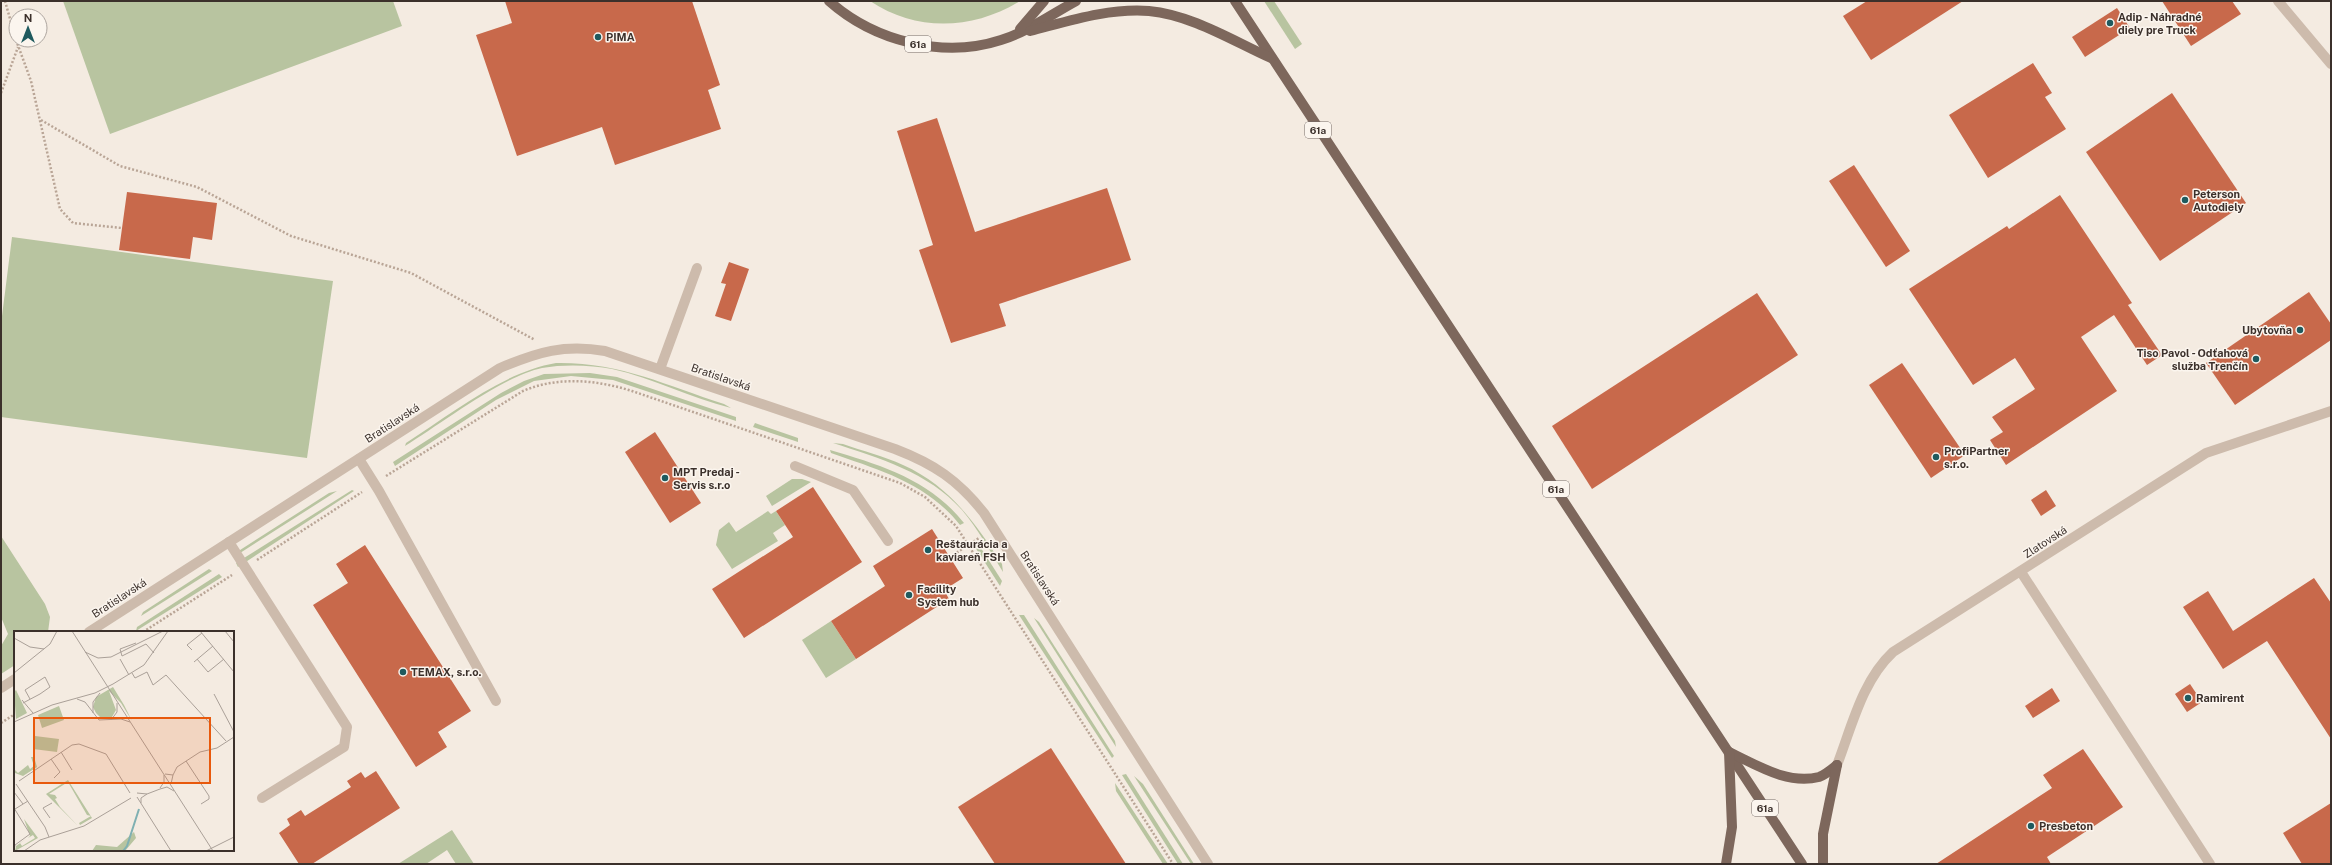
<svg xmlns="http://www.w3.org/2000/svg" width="2332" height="865" viewBox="0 0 2332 865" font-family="'Public Sans',sans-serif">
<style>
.green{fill:#b8c4a0}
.building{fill:#c8694b}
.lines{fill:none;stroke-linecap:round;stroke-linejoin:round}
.path{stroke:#b9a596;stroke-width:2.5;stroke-dasharray:2 2;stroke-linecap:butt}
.minor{stroke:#cdbbac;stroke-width:10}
.major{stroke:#7d675c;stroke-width:10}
.poi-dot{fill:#1f5a5e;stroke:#fbf5ee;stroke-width:1.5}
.labels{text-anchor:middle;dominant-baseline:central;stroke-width:3;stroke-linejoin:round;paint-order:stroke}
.shield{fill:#fbf5ee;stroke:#756b66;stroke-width:1}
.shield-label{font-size:10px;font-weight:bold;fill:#3b302b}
.poi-label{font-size:11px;font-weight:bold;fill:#3b302b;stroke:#fbf5ee;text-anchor:start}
.street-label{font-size:11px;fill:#3b302b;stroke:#fbf5ee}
.inset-river{fill:none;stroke:#7fb0b2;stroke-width:2}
.inset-road{fill:none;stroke:#aaa098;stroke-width:1}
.view{fill:#e8590c;fill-opacity:0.15;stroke:#e8590c;stroke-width:2}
.inset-edge{fill:none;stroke:#3b302b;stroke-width:2}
</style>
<rect width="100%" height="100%" fill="#f4ebe1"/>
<g class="green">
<path d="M63,1H393L402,26L110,134Z"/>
<path d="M870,1H1020C973,30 916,32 870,1Z"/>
<path d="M1264,1H1274L1302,44L1295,49Z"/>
<path d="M12,237L333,281L307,458L1,417V324Z"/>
<path d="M556,363C620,362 665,385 724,404L731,408C691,398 653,378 612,369C591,365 564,364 542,368C503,376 441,424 405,446L406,443C451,414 503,372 556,363Z"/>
<path d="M590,373L617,377L736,417V421L613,380L571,376L534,381L496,400L395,466L393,462L501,393L524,381L544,374Z"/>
<path d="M755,423L798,438V442L753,427Z"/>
<path d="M833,443L843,444C862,451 884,456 903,465C950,486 975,523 1002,564L1003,572C990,551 978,529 962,510C928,472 879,458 833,443Z"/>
<path d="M830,450C881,465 930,480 964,523L960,525C927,483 879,470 831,453Z"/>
<path d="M792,479H802L811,482L772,506L766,496Z"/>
<path d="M352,490L354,491L238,567L236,563Z"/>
<path d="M337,491L237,555V552L329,493Z"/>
<path d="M768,511L771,514L776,511L785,525L773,533L778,541L732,569L716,545L719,530L729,522L736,532Z"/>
<path d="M1,536L45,604L50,617L48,632H15V665L1,674V646L8,634L1,617Z"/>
<path d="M979,545L1002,581L1000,586L975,547Z"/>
<path d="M209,569L212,571L141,616L143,612Z"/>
<path d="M219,574L222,577L136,631L137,627Z"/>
<path d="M1024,615L1114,756L1112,758L1019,615Z"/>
<path d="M1034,618L1039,622L1115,741L1116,747Z"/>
<path d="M831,621L856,659L826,678L802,640Z"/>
<path d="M1126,774L1183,864H1178L1122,775Z"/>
<path d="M1134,776L1143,784L1194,864H1191Z"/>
<path d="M1115,783L1168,864H1163L1116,791Z"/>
<path d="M452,830L474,864H456L447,850L426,864H398Z"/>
</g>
<g class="building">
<path d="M505,1H692L720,85L708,90L721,129L615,165L602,127L517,156L476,35L512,23Z"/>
<path d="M1867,1H1963L1871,60L1843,16Z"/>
<path d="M2162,1H2232L2241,14L2191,46Z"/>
<path d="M2117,8L2130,28L2085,57L2072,37Z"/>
<path d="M2033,63L2052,93L2045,97L2066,129L1988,178L1949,115Z"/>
<path d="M2172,93L2246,203L2160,261L2086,152Z"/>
<path d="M937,118L975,232L1107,188L1131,260L999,304L1006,326L951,343L919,250L933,245L897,131Z"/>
<path d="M1854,165L1910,251L1886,267L1829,181Z"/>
<path d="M127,192L217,203L212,240L193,237L190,259L119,250Z"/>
<path d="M2060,195L2132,303L2128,305L2162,355L2147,365L2114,315L2081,337L2117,391L2006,465L1990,440L2003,432L1992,417L2035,389L2015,358L1973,385L1909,289L2007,226L2009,229Z"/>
<path d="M729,262L749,269L731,321L715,316L726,284L721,283Z"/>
<path d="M2309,292L2331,324V340L2235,405L2206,363Z"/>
<path d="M1757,293L1798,355L1592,489L1552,426Z"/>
<path d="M1902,363L1965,455L1931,478L1869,385Z"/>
<path d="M655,432L701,503L670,523L625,452Z"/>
<path d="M813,487L862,562L744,638L712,589L793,537L776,511Z"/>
<path d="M2046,490L2056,506L2041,516L2031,500Z"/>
<path d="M932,529L963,578L944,590L949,599L856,659L831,621L885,586L873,566Z"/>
<path d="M365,545L471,711L438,732L447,747L416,767L313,605L348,583L336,564Z"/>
<path d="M2314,578L2331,603V739L2267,641L2223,669L2183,607L2208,591L2233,631Z"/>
<path d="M2190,684L2202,702L2187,712L2175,694Z"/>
<path d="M2052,688L2060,701L2033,718L2025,706Z"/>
<path d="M1051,748L1126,864H995L958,807Z"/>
<path d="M2083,749L2123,807L2047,857L2051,864H1936L2052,788L2043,775Z"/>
<path d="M376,771L400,808L312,864H299L279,833L290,825L287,819L301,810L305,816L340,794L351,787L347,781L361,772L365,778Z"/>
<path d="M2331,803V864H2302L2283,833Z"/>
</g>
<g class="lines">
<g class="path">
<path d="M5,1L16,40"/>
<path d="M16,40L31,81L60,209L73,223L122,228"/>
<path d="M1,93L18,47"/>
<path d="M41,120L120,166L197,187L291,236L411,273L535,340"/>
<path d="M386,476L523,391C558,376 597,380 632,391L900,483L925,497L956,526L1173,864"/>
<path d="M950,557L979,538"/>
<path d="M257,560L362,492"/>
<path d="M143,632L232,575"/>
<path d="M1,723L15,714"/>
</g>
<g class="minor">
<path d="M2278,1L2331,64"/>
<path d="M660,369L697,268"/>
<path d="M359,459L379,491L496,701"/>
<path d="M795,466L853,490L888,541"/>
<path d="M229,542L347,727L344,747L262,798"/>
<path d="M2021,572L2210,864"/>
<path d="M89,632L500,368C538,352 564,344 605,351L895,449C934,464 958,480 984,513L1208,864"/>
<path d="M1,688L15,679"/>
<path d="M1837,765C1852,726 1862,681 1893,652L2206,453L2331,411"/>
</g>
<g class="major">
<path d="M829,1C874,41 943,59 1001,40C1027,32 1052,14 1076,1"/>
<path d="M1235,1L1802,864"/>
<path d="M1020,29L1044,1"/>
<path d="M1030,31C1069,21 1108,8 1149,11C1192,15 1233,41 1271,58"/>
<path d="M1729,752C1757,765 1787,785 1819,777C1825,775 1832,769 1837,765"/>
<path d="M1726,864L1732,827L1729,752"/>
<path d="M1823,864V834L1837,765"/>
</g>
</g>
<g class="poi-dot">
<circle cx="2110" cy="23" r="4"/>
<circle cx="598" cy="37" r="4"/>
<circle cx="2185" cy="200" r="4"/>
<circle cx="2300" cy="330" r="4"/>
<circle cx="2256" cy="359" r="4"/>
<circle cx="1936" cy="457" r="4"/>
<circle cx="665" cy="478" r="4"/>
<circle cx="928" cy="550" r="4"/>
<circle cx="909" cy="595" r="4"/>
<circle cx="403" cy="672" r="4"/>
<circle cx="2188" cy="698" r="4"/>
<circle cx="2031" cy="826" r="4"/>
</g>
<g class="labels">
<g class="shield">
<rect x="905" y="36" width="26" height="16" rx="3"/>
<rect x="1305" y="122" width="26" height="16" rx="3"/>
<rect x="1543" y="481" width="26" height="16" rx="3"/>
<rect x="1752" y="800" width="26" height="16" rx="3"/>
</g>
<g class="shield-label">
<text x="918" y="44">61a</text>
<text x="1318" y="130">61a</text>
<text x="1556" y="489">61a</text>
<text x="1765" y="808">61a</text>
</g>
<g class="poi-label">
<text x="2118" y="17">Adip - Náhradné<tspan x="2118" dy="13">diely pre Truck</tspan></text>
<text x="606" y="37">PIMA</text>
<text x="2193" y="194">Peterson<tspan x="2193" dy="13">Autodiely</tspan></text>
<text x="2292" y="330" text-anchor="end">Ubytovňa</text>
<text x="2248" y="353" text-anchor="end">Tiso Pavol - Odťahová<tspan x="2248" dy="13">služba Trenčín</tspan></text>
<text x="1944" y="451">ProfiPartner<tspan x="1944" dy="13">s.r.o.</tspan></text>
<text x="673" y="472">MPT Predaj -<tspan x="673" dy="13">Servis s.r.o</tspan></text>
<text x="936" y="544">Reštaurácia a<tspan x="936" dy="13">kaviareň FSH</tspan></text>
<text x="917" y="589">Facility<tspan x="917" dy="13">System hub</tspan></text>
<text x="411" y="672">TEMAX, s.r.o.</text>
<text x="2196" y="698">Ramirent</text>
<text x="2039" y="826">Presbeton</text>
</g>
<g class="street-label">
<text transform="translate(721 377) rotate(19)">Bratislavská</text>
<text transform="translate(392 423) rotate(-33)">Bratislavská</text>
<text transform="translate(2045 542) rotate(-33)">Zlatovská</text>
<text transform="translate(1040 578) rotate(57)">Bratislavská</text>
<text transform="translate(119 598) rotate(-33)">Bratislavská</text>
</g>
</g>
<g transform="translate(14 631)">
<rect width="220" height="220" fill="#f4ebe1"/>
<path d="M99,56L110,74L118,90L107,72L95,60L102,79L98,86L87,87L82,82L79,76L82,66ZM2,59L13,82L2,88L0,61ZM45,75L50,89L28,97L24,84ZM21,105L45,108L43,121L19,118ZM17,126H20L23,136L9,145L1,142L0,138L4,142L14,134L16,138L20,135ZM54,149L78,187L66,194L65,192L77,185L73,184L54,151L35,163L41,164L43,167L41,168L46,176L64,195L32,163ZM10,188L24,207L1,220L2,215L12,208L6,212L8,215L21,207L19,204L14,207L16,205ZM120,201L122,207L111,220H78L82,214L103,216Z" fill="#b8c4a0"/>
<path class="inset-river" d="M109,220L113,215L125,178"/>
<path class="inset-road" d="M58,0L199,220M186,0L220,41M211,0L220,11M0,7L16,16L30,18M122,12L106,18L108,25L132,13L140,22M178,19L173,14L188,2M71,21L84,27L97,26L149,0M106,28L115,44M183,28L194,41L210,28M180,31L199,15M0,42L36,13L43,0M118,42L121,47L133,41L139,54L152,44L212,110M200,63L220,101M63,68L71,71L85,89L107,88L116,91M8,69L19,82M9,72L26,63L36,56L31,46L11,59L16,68M79,82V71L86,62M97,89L103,81V72M0,91L38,74L81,62L99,53L130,34L154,0M47,121L58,139M37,128L46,141L40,147M172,130L195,165V168L187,173M151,143L159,144L157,153M159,144L163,136L186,121L203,117L220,106M5,150L58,114L65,113L92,123L116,162M2,153L31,196L35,206M146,157L150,151V144M146,158L153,156L160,160M0,161L9,173M123,162L133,163L146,158M123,166L157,220M127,172V167L133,163M0,177L16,203L1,214L0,219M1,178L14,170M36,187L29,177L38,172M10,220L26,209L70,195L117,167M192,220L220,206"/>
<path class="view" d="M20,87H196V152H20Z"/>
<rect width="220" height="220" class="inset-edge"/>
</g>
<rect width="2332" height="865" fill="none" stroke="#3b302b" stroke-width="4"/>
<g transform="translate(28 28)"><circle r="19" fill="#fbf5ee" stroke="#aea6a0"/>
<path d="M0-3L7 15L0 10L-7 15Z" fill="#1f5a5e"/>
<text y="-6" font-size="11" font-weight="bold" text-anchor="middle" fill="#3b302b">N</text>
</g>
</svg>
